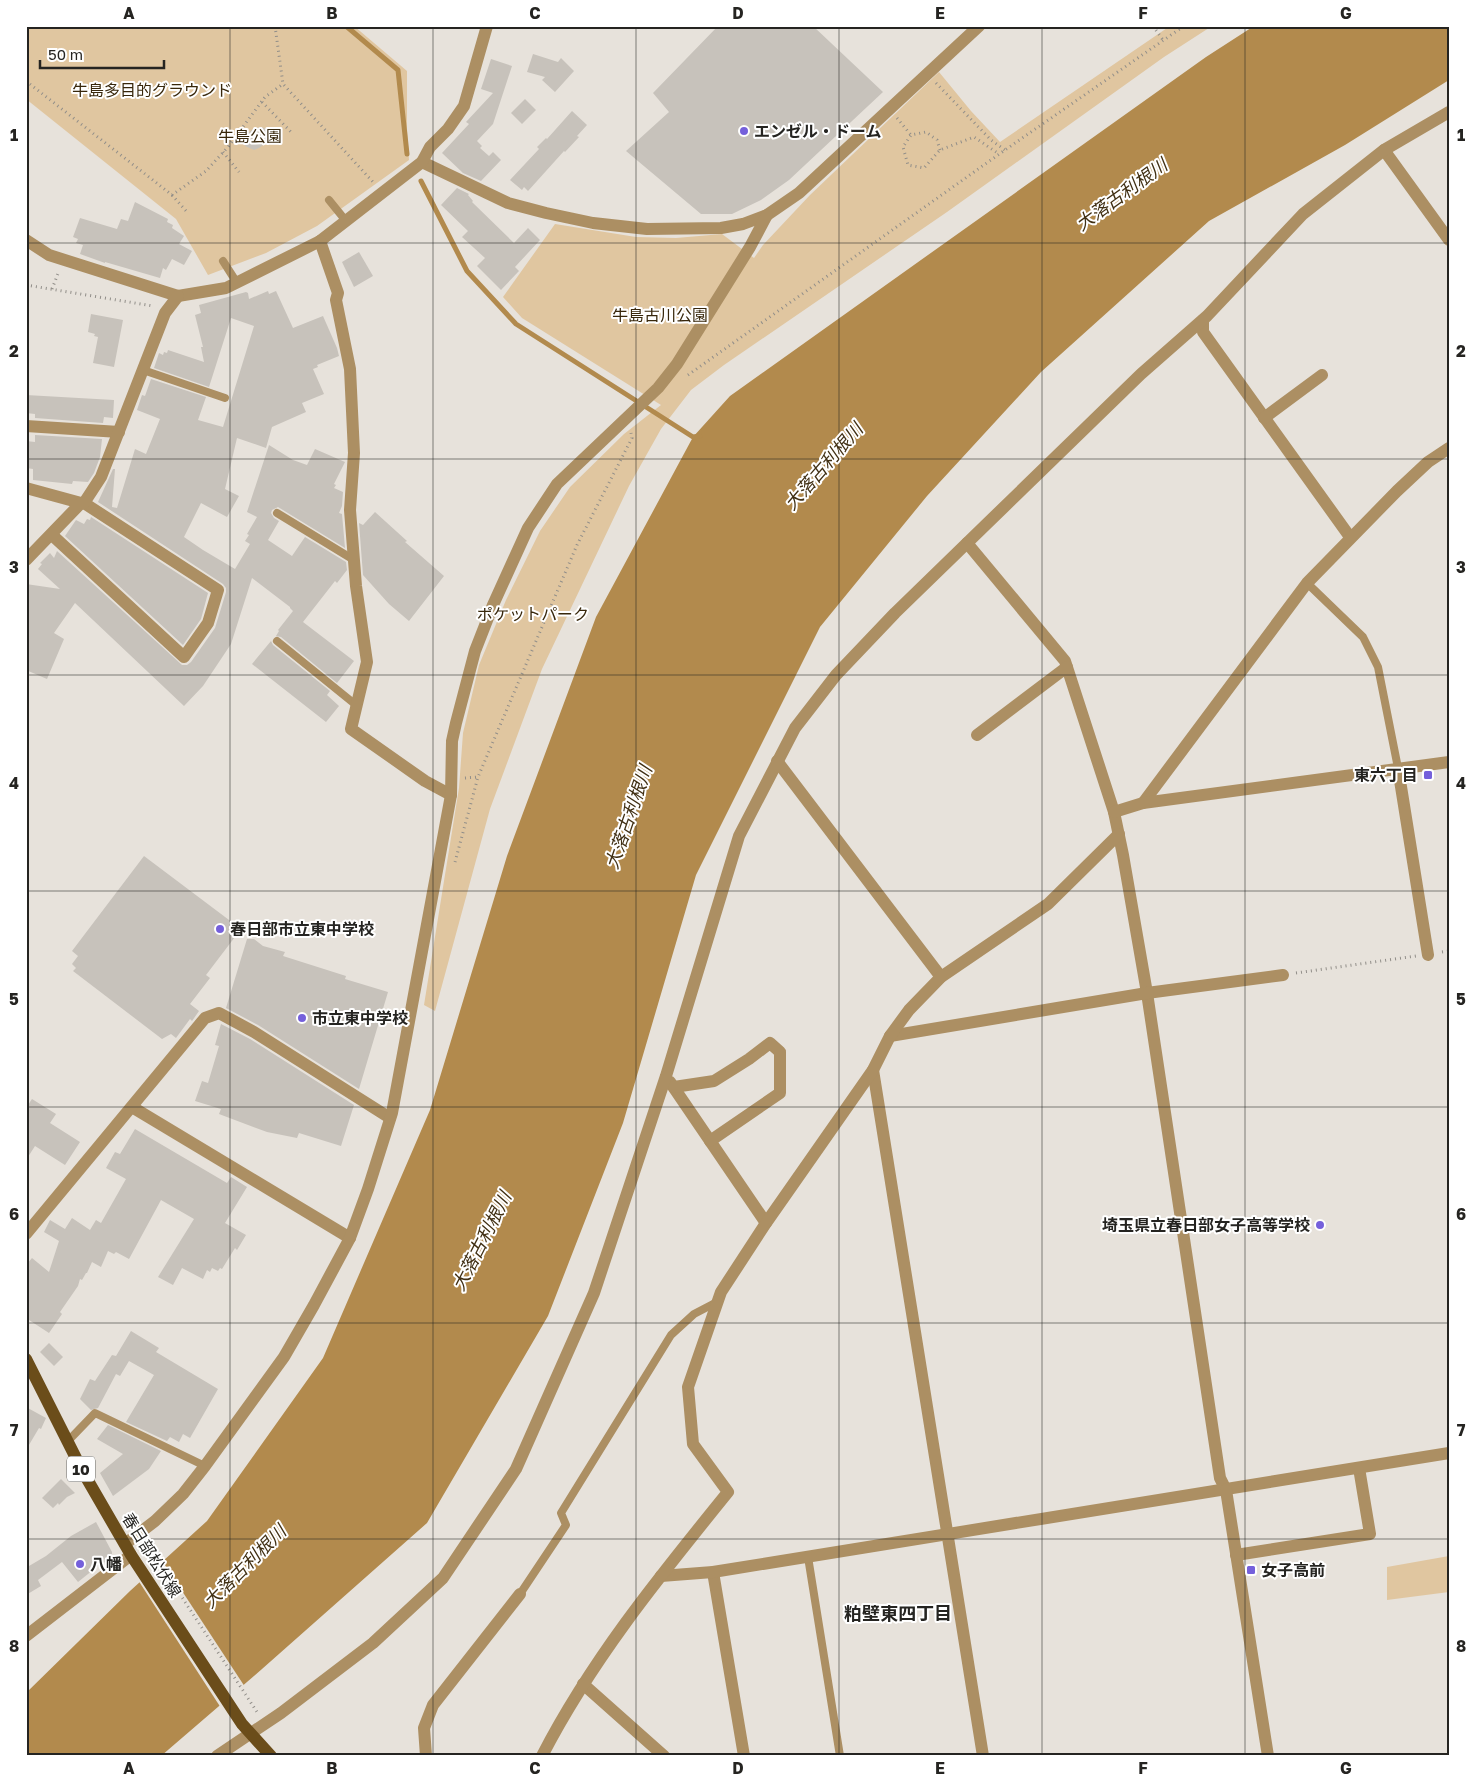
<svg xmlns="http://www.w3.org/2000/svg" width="1475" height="1782" viewBox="0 0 1475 1782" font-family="'Golos Text','Noto Sans JP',sans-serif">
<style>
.green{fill:#e0c6a0}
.water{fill:#b28a4d}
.pier{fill:#e7e2db}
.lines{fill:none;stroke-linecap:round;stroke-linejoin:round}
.stream{stroke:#b28a4d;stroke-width:5}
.building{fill:#c7c2bb}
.path{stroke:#918e89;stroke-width:3;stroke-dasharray:1 4;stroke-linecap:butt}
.service{stroke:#ac8f63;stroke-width:8}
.minor{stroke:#ac8f63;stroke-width:12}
.tertiary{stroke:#ac8f63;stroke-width:12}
.primary{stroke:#6b4d1a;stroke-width:12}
.grid{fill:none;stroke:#252421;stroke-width:1;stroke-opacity:0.55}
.poi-dot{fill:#7560db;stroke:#fff;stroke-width:2}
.labels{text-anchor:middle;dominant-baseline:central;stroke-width:4;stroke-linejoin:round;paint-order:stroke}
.shield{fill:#fff;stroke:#666664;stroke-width:1}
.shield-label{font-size:15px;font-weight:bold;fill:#252421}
.park-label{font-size:16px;fill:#38270b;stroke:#fff}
.poi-label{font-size:16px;font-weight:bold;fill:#252421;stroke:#fff;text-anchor:start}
.street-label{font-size:16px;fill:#252421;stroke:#fff}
.water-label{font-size:18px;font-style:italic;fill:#402f13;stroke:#fff}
.neighbourhood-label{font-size:18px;font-weight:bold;fill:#252421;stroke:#fff}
.neatline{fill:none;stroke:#252421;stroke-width:2}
.grid-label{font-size:16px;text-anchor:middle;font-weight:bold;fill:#252421}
</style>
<rect width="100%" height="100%" fill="#e7e2db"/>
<g class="green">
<path d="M26,26H354L407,71V129L409,160L317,226L266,253L208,275L176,219L26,99Z"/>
<path d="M1170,26H1212L1164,57L947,212L724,365L691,390L661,429L629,486L542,669L490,809L435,1011L424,1005L459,788L463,733L479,665L506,600L540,531L570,487L624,434L661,405L522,318L503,297L555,224L636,237L676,238L722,234L754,258L763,245L810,195L939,72L971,111L1000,142Z"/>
<path d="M1449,1556V1592L1387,1600V1567Z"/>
</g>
<path class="water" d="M1254,26H1449V80L1345,145L1209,221L1041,372L927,496L820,627L696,875L623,1123L548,1316L427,1523L262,1669L161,1756H26V1693L130,1591L207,1521L323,1358L430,1110L507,856L596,617L693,437L730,396L1206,57Z"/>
<path class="pier" d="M161,1559L245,1687L221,1708L138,1580Z"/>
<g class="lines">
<g class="stream">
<path d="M346,26L398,70L407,154"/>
<path d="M421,181L467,271L516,324L693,437L700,436"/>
</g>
</g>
<g class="building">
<path d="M718,26H813L883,92L789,180L761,200L732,214H701L626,151L669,112L653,93Z"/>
<path d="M533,54L558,62L561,58L574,71L555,92L542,80L545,77L527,72Z"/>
<path d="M491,59L512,66L493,124L477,141L482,146L480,148L489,156L493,152L501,160L481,181L463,173L442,153L469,124L466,122L493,93L481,89Z"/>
<path d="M525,99L536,110L522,124L511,113Z"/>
<path d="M572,111L587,125L577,136L579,137L565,152L564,151L528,191L524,187L522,190L510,180L539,149L537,147L546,138L547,139Z"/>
<path d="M261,127L270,130V135L267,142L259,148L254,150L245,146L246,138L248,133L253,129Z"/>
<path d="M457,188L469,194L468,195L473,201L472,202L514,243L528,228L540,240L515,267L519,271L501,290L477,266L485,258L462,237L468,231L441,205Z"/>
<path d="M135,202L168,219L167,222L173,225L172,228L184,236L179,244L192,251L184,265L172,259L166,270L163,268L160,278L105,262V263L80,254L83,245L76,243L78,239L73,237L80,218L117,229L121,219L128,221Z"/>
<path d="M359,252L373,276L354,287L342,262Z"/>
<path d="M268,291L269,294L276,291L293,328L323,316L337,348L339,356L317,365L318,367L313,369L324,394L302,403L306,412L272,427L266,448L237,438L225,489L239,496L227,517L201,503L184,537L203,550L235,569L250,544L245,541L249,535L247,534L257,517L247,512L269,445L293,460L307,465L315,449L345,462L334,484L336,485L334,488L343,492L342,506L339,513L342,514L345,548L278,507L272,510L271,513L274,518L279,521L268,540L292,556L305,537L346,562L347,570L337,583L335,581L303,622L354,661L337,683L281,637L276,636L279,631L278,630L293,611L290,608V607L252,578L231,644L203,686L184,706L75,603L54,633L64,639L47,679L26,670V584L60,589L38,569L42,564L40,563L50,553L54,558L57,551L182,665H187L191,662L215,628L226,592V588L223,584L98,502L113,469H115L112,507L117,508L135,449L146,454L160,419L137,410L142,395L145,396L151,379L206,397L198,420L223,427L254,326L231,318L209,387L154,368L159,353L163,355L164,352L167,353L168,350L204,362L201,347H203L195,315L201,313L199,305L246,292L248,293L249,299Z"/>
<path d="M91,314L123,320L114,367L93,363L98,337L94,336L95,334L88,332Z"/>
<path d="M26,395L114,400L113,418L104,417L103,423L35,418V414L26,413Z"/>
<path d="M35,435L102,439L100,457L94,473L88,482L73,481L72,484L33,480V469L26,468V441L35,442Z"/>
<path d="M375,512L407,541L405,542L444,576L409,621L389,604L363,575L359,523L363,525Z"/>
<path d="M91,517L208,593L201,619L183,645L65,536L76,520L84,524L87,519L90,520Z"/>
<path d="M271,641L273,645L330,691L327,695L339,706L326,722L252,664Z"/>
<path d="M144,856L241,929L206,975L210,978L190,1004L199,1011L192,1021L190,1019L176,1038L171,1034L162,1039L73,971L76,968L72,964L78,956L72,951Z"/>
<path d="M247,939H254L263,946L285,952L283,956L346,976L345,979L388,992L359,1089L258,1025L226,1008Z"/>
<path d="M221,1024L250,1039L354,1105L341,1146L299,1133L297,1138L267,1132L219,1114L221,1109L195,1101L202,1081L208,1083L219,1046L215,1045Z"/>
<path d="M32,1099L56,1114L50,1123L80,1142L65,1165L35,1146L26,1160V1108Z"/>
<path d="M135,1129L227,1183L231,1177L247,1187L225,1223L246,1235L237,1250L235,1248L222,1269L220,1268L218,1271L212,1268L210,1272L207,1270L203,1279L182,1268L173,1285L158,1277L194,1219L161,1200L129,1259L116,1252L114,1254L108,1251L101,1267L92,1262L87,1273H86L82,1280L80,1279L78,1286L60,1312L62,1314L49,1333L26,1318V1265L32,1258L49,1272L59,1241L44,1232L50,1220L65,1229L72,1218L90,1230L96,1220L101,1223L126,1179L106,1168L115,1152L120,1154Z"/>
<path d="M131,1331L159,1348L156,1352L218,1389L190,1438L183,1434L179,1442L170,1437L167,1441L126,1422L154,1375L129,1361L120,1376L116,1374L98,1408L91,1410L80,1399L90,1379L95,1381L112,1355L116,1356Z"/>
<path d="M49,1343L63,1357L54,1366L40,1352Z"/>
<path d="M26,1407L46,1418L41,1429L39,1428L26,1450Z"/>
<path d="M108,1425L161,1451L149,1469L113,1496L100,1473L123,1454L97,1439Z"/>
<path d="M61,1479L75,1493L67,1497L59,1505L58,1503L53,1508L42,1498Z"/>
<path d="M96,1522L112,1552V1558L98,1566L78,1582L62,1562L38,1580L41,1586L26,1595V1562L29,1566L46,1556L71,1536Z"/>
</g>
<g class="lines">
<g class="path">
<path d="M275,26L283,84L373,182"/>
<path d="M1153,26L1163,40"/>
<path d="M26,81L172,195L206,171L228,147L265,97L283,84"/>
<path d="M936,83L991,140L1005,150"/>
<path d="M262,102L291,132"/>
<path d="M897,118L911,135"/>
<path d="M940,150L937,140L926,132L911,135L903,147L908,165L924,168L940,150L974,137L999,154"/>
<path d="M223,152L239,172"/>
<path d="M172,195L187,212"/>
<path d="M26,285L153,306"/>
<path d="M52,289L59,271"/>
<path d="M688,375L1005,150L1184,26"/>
<path d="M465,778L478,777"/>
<path d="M455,862L478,777L577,545L632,438L631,433"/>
<path d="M1442,952L1449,951"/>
<path d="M1296,973L1416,956"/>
<path d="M155,1556L257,1712"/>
</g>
<g class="service">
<path d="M329,200L346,221"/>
<path d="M223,261L237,283"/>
<path d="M143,370L225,398"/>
<path d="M277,513L354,560"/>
<path d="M1307,583L1363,637L1378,667L1398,768"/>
<path d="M277,641L356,705"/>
<path d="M68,1441L95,1413L205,1466"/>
<path d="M808,1557L840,1756"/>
<path d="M520,1594L566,1525L561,1513L671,1335L694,1314L717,1302"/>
</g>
<g class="minor">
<path d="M1384,150L1449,240"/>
<path d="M422,162L508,203L546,213L593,223L647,229L721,228L743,224L767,215L799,193L979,26"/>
<path d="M26,240L49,255L178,296L226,288L320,241L422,162L430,147L448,129L464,106L487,26"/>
<path d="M320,241L338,293L336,300L350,369L354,453L350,510L356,586L367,662L351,729L425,781L451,795"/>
<path d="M1203,320V332L1350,537"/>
<path d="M1264,418L1322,375"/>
<path d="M26,426L119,432"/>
<path d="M26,488L81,503"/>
<path d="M52,535L184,657L208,623L218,590L84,503"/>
<path d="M967,543L1065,661L1114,812L1123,855L1147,993L1220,1478L1226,1490"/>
<path d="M26,560L81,503H84L101,477L165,313L178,296"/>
<path d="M977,735L1067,667"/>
<path d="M777,761L941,977"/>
<path d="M1398,768L1428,955"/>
<path d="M1143,803L1307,583L1397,491L1428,462L1449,448"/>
<path d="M1114,812L1143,803L1449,762"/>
<path d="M890,1036L1147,993L1283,975"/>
<path d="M873,1070L983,1756"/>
<path d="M670,1082L766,1223"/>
<path d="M674,1087L714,1081L749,1059L770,1043L780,1052V1093L710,1141"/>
<path d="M132,1107L350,1238"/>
<path d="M26,1234L205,1018L219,1013L254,1032L390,1118"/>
<path d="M125,1544L155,1521L183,1494L205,1466L284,1357L314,1305L350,1238L368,1189L392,1113L451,795L452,741L456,723L475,651L493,605L528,528L557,484L658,388L677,364L750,247L767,215"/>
<path d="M1236,1555L1370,1534L1359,1468"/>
<path d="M713,1572L744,1756"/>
<path d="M661,1576L713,1572L1449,1453"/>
<path d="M26,1636L131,1555"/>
<path d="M583,1684L664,1756"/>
<path d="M217,1756L281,1713L373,1643L443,1578L516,1469L594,1293L666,1076L739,836L795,728L836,675L895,613L1141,374L1207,316L1303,214L1384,150L1449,112"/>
<path d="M426,1756L424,1728L433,1705L520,1594"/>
<path d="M542,1756C592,1659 660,1576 728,1492L693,1444L688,1387L721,1292L766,1223L873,1070L890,1036L909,1010L941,977L1048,904L1119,834"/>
</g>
<path class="tertiary" d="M1226,1490L1268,1756"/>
<path class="primary" d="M26,1359L83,1472L131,1555L242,1724L271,1756"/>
</g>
<path class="grid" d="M230,26V1756M433,26V1756M636,26V1756M839,26V1756M1042,26V1756M1245,26V1756M26,243H1449M26,459H1449M26,675H1449M26,891H1449M26,1107H1449M26,1323H1449M26,1539H1449"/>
<g class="poi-dot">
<circle cx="744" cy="131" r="5"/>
<rect x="1423" y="770" width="10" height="10" rx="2.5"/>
<circle cx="220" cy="929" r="5"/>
<circle cx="302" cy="1018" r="5"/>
<circle cx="1320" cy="1225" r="5"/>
<circle cx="80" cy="1564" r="5"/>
<rect x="1246" y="1565" width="10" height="10" rx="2.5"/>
</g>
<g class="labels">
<rect class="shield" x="67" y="1456.5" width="28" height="25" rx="4"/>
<g class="shield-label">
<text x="81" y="1469">10</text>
</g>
<g class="park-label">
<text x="152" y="90">牛島多目的グラウンド</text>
<text x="250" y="136">牛島公園</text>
<text x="660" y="315">牛島古川公園</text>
<text x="533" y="614">ポケットパーク</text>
</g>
<g class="poi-label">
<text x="754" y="131">エンゼル・ドーム</text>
<text x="1418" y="775" text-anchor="end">東六丁目</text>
<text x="230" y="929">春日部市立東中学校</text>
<text x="312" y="1018">市立東中学校</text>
<text x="1310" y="1225" text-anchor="end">埼玉県立春日部女子高等学校</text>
<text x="90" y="1564">八幡</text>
<text x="1261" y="1570">女子高前</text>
</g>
<g class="street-label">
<text transform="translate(152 1555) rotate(58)">春日部松伏線</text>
</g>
<g class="water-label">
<text transform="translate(1121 194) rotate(-36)">大落古利根川</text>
<text transform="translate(823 466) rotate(-49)">大落古利根川</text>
<text transform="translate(628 817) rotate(-71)">大落古利根川</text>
<text transform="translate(481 1241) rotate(-63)">大落古利根川</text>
<text transform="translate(244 1566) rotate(-45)">大落古利根川</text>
</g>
<g class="neighbourhood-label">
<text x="898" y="1613">粕壁東四丁目</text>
</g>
</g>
<rect width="1475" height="1782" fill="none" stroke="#ffffff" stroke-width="55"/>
<path d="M40 60v8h124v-8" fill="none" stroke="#252421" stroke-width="2.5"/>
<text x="48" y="60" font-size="15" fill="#252421" stroke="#ffffff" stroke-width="4" paint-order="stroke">50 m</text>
<rect x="28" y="28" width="1420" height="1726" class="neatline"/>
<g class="grid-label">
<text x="129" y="19">A</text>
<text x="332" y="19">B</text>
<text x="535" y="19">C</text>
<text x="738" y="19">D</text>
<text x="940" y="19">E</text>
<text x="1143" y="19">F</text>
<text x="1346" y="19">G</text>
<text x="14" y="141">1</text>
<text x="1461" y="141">1</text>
<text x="14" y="357">2</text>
<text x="1461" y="357">2</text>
<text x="14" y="573">3</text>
<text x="1461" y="573">3</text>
<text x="14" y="789">4</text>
<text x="1461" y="789">4</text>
<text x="14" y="1005">5</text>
<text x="1461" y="1005">5</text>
<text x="14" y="1220">6</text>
<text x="1461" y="1220">6</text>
<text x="14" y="1436">7</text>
<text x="1461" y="1436">7</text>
<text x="14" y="1652">8</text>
<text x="1461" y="1652">8</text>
<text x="129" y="1774">A</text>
<text x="332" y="1774">B</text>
<text x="535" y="1774">C</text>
<text x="738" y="1774">D</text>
<text x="940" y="1774">E</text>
<text x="1143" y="1774">F</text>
<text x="1346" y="1774">G</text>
</g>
</svg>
